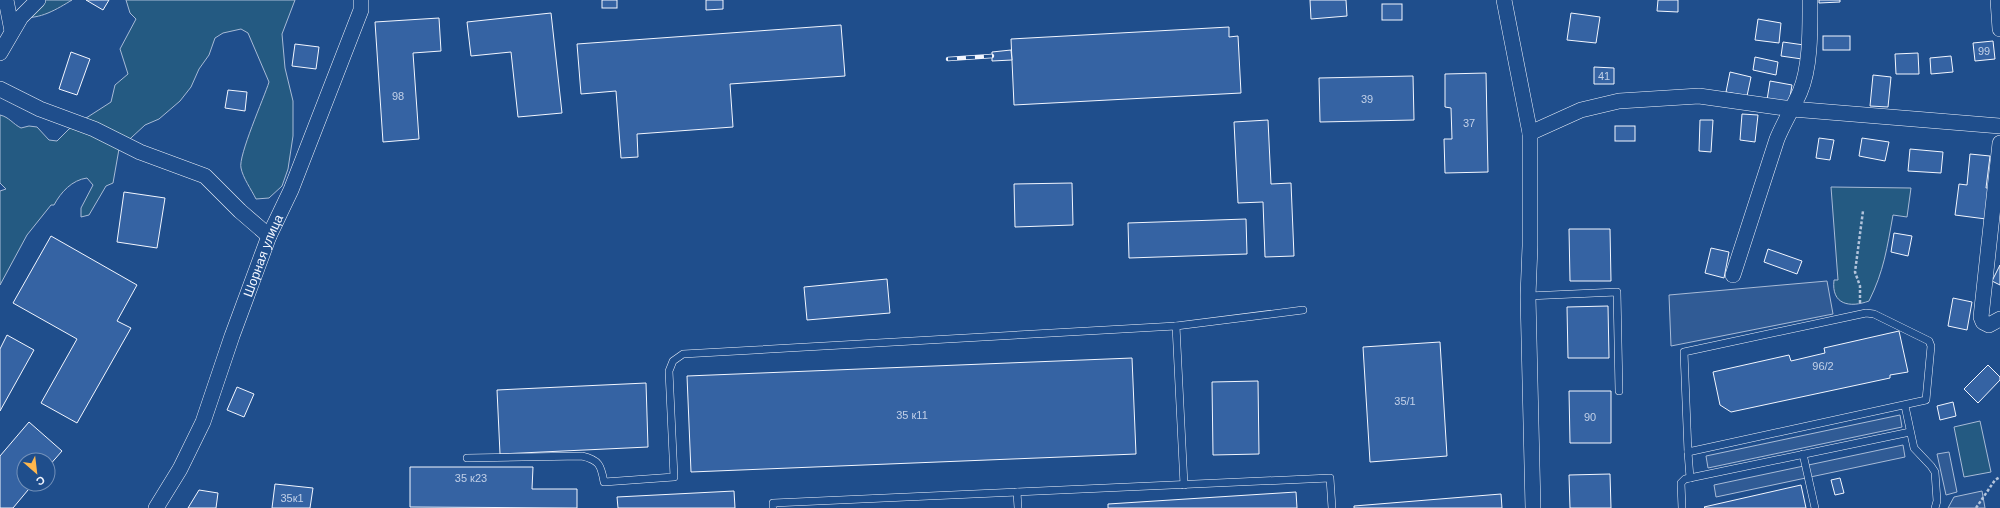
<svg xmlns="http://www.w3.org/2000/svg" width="2000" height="508" viewBox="0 0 2000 508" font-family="Helvetica,sans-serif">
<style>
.green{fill:#245a82;stroke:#a8bbd7}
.parking{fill:#305b95;stroke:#a8bbd7}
.building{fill:#3563a3;stroke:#f2f6ff}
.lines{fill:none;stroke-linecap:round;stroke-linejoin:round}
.lane-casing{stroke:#f2f6ff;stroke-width:8}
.street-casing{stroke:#f2f6ff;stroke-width:16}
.path{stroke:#b3c4dc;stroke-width:2.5;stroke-dasharray:3 2;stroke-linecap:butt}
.lane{stroke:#1f4e8c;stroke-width:7}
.street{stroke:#1f4e8c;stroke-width:15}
.rail-casing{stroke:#f2f6ff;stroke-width:4.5}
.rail{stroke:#1f4e8c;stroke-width:3;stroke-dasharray:9;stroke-linecap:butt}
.labels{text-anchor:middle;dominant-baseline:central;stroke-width:3;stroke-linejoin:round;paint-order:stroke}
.number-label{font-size:11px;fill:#c3d1e8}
.street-label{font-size:13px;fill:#f2f6ff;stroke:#1f4e8c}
</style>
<rect width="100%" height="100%" fill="#1f4e8c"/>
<g class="green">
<path d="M30,0H72C57,9 40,20 21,17Z"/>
<path d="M126,0H295L282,34L285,68L293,101V136L288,169L282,186L269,198L256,199C251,189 243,178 241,168C238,156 264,98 269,82L248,33L241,29L223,33L215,38L209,55L199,69L191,87L180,101L159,119L145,125L119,149L113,183L106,186L89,215L81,217V208L93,185L87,178C72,180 61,192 54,205H51L27,235L0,285V191L6,189L0,183V115C9,117 13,124 21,128L29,126L37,127L49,140L57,141L69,129L111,102L115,85L128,74L120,49L136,19L130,13Z"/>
<path d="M1831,187L1911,188L1907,217L1893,215C1887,248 1884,271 1869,301C1850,308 1831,305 1834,280H1838Z"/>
<path d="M1980,421L1991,472L1964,477L1954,427Z"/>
</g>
<g class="parking">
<path d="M1827,281L1833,314L1671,346L1669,295Z"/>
<path d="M1900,415L1902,427L1708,468L1706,456Z"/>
<path d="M1903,445L1905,457L1716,497L1714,485Z"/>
<path d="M1949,452L1957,492L1946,495L1937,454Z"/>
<path d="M1982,491L1985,508H1948L1954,497Z"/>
</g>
<g class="building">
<path d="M86,0H109L103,10Z"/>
<rect x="602" y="0" width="15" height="8"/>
<path d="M706,0H723V9L706,10Z"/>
<path d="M1310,0H1346L1347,16L1311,19Z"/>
<path d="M1658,0H1678V12L1657,11Z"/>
<path d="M1819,0H1840V2L1819,3Z"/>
<rect x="1382" y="4" width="20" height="16"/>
<path d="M551,13L562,113L518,117L511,52L471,56L467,22Z"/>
<path d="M1571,13L1600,17L1596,43L1567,40Z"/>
<path d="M439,18L441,51L413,53L419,139L383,142L375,22Z"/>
<path d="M1758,19L1781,23L1779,43L1755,40Z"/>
<path d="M841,25L845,76L730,84L733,127L637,134L638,157L621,158L616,91L581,94L577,44Z"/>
<path d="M1229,27V37L1238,36L1241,93L1014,105L1011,39Z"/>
<rect x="1823" y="36" width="27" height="14"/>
<path d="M1993,41L1995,59L1975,61L1973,43Z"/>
<path d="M1783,42L1804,45L1802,59L1781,56Z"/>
<path d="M295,44L319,47L316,69L292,66Z"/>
<path d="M1011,50L1012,60L992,61V52Z"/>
<path d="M71,52L90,59L77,95L59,89Z"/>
<path d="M1918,53L1919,74H1896L1895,54Z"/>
<path d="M1951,56L1953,72L1931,74L1930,58Z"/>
<path d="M1755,57L1778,62L1776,75L1753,70Z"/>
<path d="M1594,67L1614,68V84H1594Z"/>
<path d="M1730,72L1751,77L1747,96L1726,92Z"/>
<path d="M1486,73L1488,172L1445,173L1444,139H1452L1451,108L1445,107V74Z"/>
<path d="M1873,75L1891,77L1888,107L1870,106Z"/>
<path d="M1413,76L1414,120L1320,122L1319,78Z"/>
<path d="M1770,81L1792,85L1789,103L1767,100Z"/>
<path d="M228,90L247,92L245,111L225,108Z"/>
<path d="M1742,114L1758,115L1755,142L1740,140Z"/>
<path d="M1268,120L1271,184L1291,183L1294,256L1265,257L1263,202L1238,203L1234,122Z"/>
<path d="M1700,120H1713L1711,152L1699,151Z"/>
<rect x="1615" y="126" width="20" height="15"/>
<path d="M1819,138L1834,140L1830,160L1816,158Z"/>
<path d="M1862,138L1889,142L1885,161L1859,156Z"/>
<path d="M1910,149L1943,152L1941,173L1908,171Z"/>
<path d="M1970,154L1990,156L1986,188H1989L1986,219L1955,215L1959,184L1967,185Z"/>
<path d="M1072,183L1073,225L1015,227L1014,184Z"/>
<path d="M124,192L165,198L157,248L117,242Z"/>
<path d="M1246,219L1247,254L1129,258L1128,223Z"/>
<path d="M1569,229H1610L1611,281H1570Z"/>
<path d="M1894,233L1912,236L1908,256L1891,252Z"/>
<path d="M51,236L137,285L117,321L131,328L77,423L41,403L77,339L13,303Z"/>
<path d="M1711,248L1729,252L1724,278L1705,273Z"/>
<path d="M1768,249L1802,261L1797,274L1764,262Z"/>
<path d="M2000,265V285L1992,281Z"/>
<path d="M887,279L890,313L807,320L804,287Z"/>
<path d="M1953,298L1972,302L1967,330L1948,326Z"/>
<path d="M1608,306L1609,358H1568L1567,307Z"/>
<path d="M1899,331L1908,372L1890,375V378L1731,412L1720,405L1713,372L1789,355L1791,361L1825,353L1824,348Z"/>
<path d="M7,335L34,350L0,411V349Z"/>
<path d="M1440,342L1447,456L1370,462L1363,347Z"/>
<path d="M1132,358L1136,454L691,472L687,376Z"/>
<path d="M1988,365L2000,377V380L1978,403L1964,389Z"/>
<path d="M1258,381L1259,454L1213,455L1212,382Z"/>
<path d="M646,383L648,447L500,454L497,390Z"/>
<path d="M237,387L254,394L244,417L227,410Z"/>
<path d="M1569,391H1611V443H1570Z"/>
<path d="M1953,402L1956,416L1940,420L1937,406Z"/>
<path d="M29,422L62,451L48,467V460H24V484H33L13,508H0V456Z"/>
<path d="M410,467H533L532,489H577V508L410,507Z"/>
<path d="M1610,474L1611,508H1570L1569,475Z"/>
<path d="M1840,478L1844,493L1835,495L1831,480Z"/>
<path d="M275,484L313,488L310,508H272Z"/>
<path d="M1801,485L1806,508H1705L1704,507Z"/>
<path d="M199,490L218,493L216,508H188Z"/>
<path d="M734,491L735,508H618L617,497Z"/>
<path d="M1296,492L1297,508H1108V504Z"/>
<path d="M1501,494L1502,508H1354V506Z"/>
</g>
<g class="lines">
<g class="lane-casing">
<g id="lane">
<path d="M1528,296L1617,292L1619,391"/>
<path d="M1866,313L1874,314L1929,341L1931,346L1926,400L1688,452L1684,352Z"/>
<path d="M1176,326L1303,310"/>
<path d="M1905,406L1914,448L1931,466L1935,472L1937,501L1935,508"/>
<path d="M1688,452L1690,478"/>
<path d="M1803,454L1815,508"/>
<path d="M467,458L582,456C599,460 601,465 604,482L674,477L669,371L673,361L683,354L1176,326L1184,485"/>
<path d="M1017,492L1018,508"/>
<path d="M773,508V503L1330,478L1332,508"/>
<path d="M1682,508L1681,483L1685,479L1910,432"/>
</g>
</g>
<g class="street-casing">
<g id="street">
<path d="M6,0L12,31"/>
<path d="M1504,0L1530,133V246L1528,296L1533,508"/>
<path d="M1998,0L2000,29"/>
<path d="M0,53L21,17L38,0"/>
<path d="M0,89L40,109L94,129L140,152L205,176L240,211L269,236"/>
<path d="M1530,133L1581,110L1619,101L1699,96L1792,109L2000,126"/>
<path d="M2000,143L1981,317L1983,322L1989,325L2000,319"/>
<path d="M1733,275L1777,139C1784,122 1793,108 1800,92C1811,66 1810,28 1810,0"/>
<path id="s1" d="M156,508L180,469L203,422L232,336L269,236L291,190L361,10V0"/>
</g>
</g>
<g class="path">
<path d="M1860,303V286L1855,272L1863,211"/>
<path d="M1976,508L1995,480L2000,477"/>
</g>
<use href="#lane" class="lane"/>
<use href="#street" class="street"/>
<g class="rail-casing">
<path id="rail" d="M948,59L992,56"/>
</g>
<use href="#rail" class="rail"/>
</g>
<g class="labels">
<g class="number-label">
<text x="1984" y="51">99</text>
<text x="1604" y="76">41</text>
<text x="398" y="96">98</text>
<text x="1367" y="99">39</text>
<text x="1469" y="123">37</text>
<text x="1823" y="366">96/2</text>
<text x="1405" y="401">35/1</text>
<text x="912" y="415">35 к11</text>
<text x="1590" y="417">90</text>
<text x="471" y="478">35 к23</text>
<text x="292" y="498">35к1</text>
</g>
<g class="street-label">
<text stroke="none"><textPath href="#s1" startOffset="275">Шорная улица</textPath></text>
</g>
</g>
<g transform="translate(36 472) rotate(152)"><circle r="19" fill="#1f4e8c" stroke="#7391ba"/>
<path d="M0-3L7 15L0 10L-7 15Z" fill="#ffb74d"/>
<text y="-6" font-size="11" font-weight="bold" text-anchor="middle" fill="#f2f6ff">С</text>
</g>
</svg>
